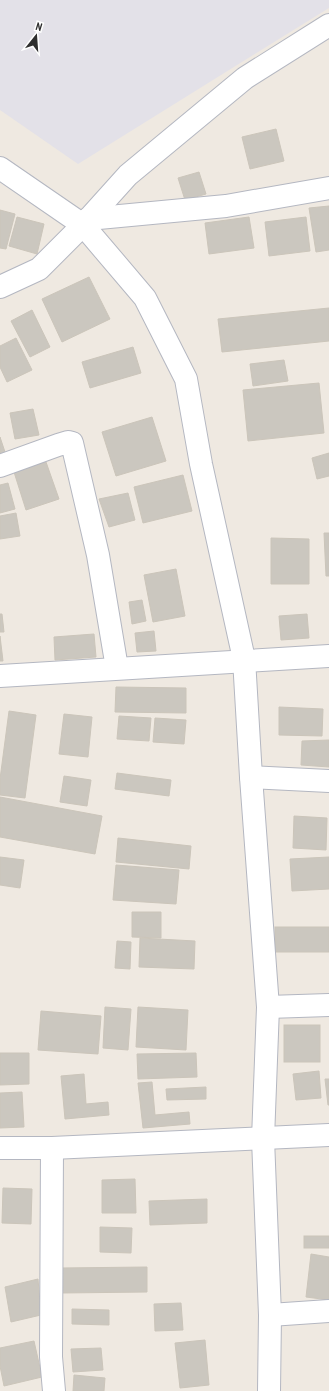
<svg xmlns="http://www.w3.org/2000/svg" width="329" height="1391" viewBox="0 0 329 1391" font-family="'PT Sans Narrow',sans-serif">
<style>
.industrial{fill:#e3e1e8}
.building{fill:#cbc7bf;stroke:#cbc5ba}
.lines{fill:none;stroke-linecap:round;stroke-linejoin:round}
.minor-casing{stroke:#b4b7c1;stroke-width:24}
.minor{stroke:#fff;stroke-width:22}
</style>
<rect width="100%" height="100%" fill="#efe9e1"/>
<path class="industrial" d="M0,0H329V8L78,164L0,110Z"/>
<g class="building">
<path d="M276,129L284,161L250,169L242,137Z"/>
<path d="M199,172L206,194L185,200L178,178Z"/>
<path d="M329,206V250L316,252L309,208Z"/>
<path d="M0,210L15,214L6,249L0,248Z"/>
<path d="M17,217L44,224L37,254L9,246Z"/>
<path d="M249,217L254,248L209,254L205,223Z"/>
<path d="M306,217L310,251L269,256L265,222Z"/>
<path d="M89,277L110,319L62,342L42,299Z"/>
<path d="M329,308V341L222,352L218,319Z"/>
<path d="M32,310L50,347L30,357L11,321Z"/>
<path d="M16,338L32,370L7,382L0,367V346Z"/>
<path d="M133,347L141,373L90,388L82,362Z"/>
<path d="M284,360L288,381L253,386L250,364Z"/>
<path d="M319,383L324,433L248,441L243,390Z"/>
<path d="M33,409L39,435L15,439L10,413Z"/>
<path d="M152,417L166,461L116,476L102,432Z"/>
<path d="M0,437L6,455L0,457Z"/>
<path d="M329,453V476L317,479L312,458Z"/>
<path d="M46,462L59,499L26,510L14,472Z"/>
<path d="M183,475L192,511L143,523L134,487Z"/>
<path d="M8,483L15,509L0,513V485Z"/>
<path d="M128,493L135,520L109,527L99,499Z"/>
<path d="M16,513L20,536L0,539V516Z"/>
<path d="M324,533H329V576H326Z"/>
<path d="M271,538L309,539V584H271Z"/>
<path d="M176,569L185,616L153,622L144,575Z"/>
<path d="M142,600L146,621L132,624L129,602Z"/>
<path d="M0,614H2L4,632H0Z"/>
<path d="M307,614L309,638L281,640L279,616Z"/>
<path d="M154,631L156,651L137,652L135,633Z"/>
<path d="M94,634L96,657L55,660L54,637Z"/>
<path d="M0,636L3,661H0Z"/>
<path d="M116,687L186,688V713L115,712Z"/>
<path d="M279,707L323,709L322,736L279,735Z"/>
<path d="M9,711L36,715L25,798L0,795V779Z"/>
<path d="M64,714L92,717L88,757L59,754Z"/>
<path d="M119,716L151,718L149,741L117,739Z"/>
<path d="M155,718L186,720L184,744L153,742Z"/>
<path d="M329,740V767L301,765L302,741Z"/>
<path d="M117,773L171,780L169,796L115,789Z"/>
<path d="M64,776L91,780L87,806L60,802Z"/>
<path d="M0,797L102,816L95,854L0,837Z"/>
<path d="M294,816L327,818L326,850L293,848Z"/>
<path d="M118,838L191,846L189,869L116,862Z"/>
<path d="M0,857L24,860L20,888L0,885Z"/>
<path d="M329,857V889L292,891L290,859Z"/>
<path d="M116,865L179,870L176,904L113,900Z"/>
<path d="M132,912H161V938L132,937Z"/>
<rect x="275" y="927" width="54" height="25"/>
<path d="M140,938L195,941L194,969L139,967Z"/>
<path d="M117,941L131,942L130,969L115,968Z"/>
<path d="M105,1007L131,1009L128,1050L103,1048Z"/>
<path d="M138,1007L188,1010L186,1050L136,1047Z"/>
<path d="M41,1011L101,1016L98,1054L38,1050Z"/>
<rect x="284" y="1025" width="36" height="37"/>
<path d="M0,1053H29V1084L0,1085Z"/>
<path d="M196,1053L197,1077L138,1079L137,1054Z"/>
<path d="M319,1071L321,1098L296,1100L293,1074Z"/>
<path d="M84,1074L86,1104L108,1102L109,1115L65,1119L61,1076Z"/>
<path d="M325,1079H329V1105H328Z"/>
<path d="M152,1082L155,1115L189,1112L190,1124L143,1128L138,1083Z"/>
<path d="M206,1087V1099L167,1100L166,1089Z"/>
<path d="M22,1092L24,1127L0,1128V1093Z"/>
<path d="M135,1179L136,1213H102V1180Z"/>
<path d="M3,1188L32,1189L31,1224L2,1223Z"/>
<path d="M207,1199V1223L150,1225L149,1201Z"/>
<path d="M100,1227L132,1228L131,1253L100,1252Z"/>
<rect x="304" y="1236" width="25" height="12"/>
<path d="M311,1254L329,1257V1300L306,1297Z"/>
<path d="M147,1267V1292L61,1293V1268Z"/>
<path d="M38,1279L41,1315L11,1322L5,1287Z"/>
<path d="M181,1303L183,1330L155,1331L154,1304Z"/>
<path d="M72,1309L109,1310V1325L72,1324Z"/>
<path d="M205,1340L209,1385L180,1388L175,1343Z"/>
<path d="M34,1341L42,1377L4,1386L0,1366V1348Z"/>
<path d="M101,1348L103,1370L73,1372L71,1349Z"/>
<path d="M74,1375L105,1378L104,1391H73Z"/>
</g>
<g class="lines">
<g class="minor-casing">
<g id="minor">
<path d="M0,168L83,225L145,298L186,379L201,464L244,659L251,777L268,1007L263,1139L270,1315L269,1391"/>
<path d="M88,219L226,206L329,188"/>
<path d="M0,287L39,269L83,225L128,175L245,78L329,25"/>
<path d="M0,466L58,445L68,442L72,443L98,555L117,668"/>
<path d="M0,676L329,656"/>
<path d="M251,777L329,781"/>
<path d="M268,1007L329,1005"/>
<path d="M0,1148H52L329,1135"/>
<path d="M52,1148L51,1357L54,1391"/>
<path d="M270,1315L329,1311"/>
</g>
</g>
<use href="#minor" class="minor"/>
</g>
<g transform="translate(36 36) rotate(17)" stroke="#ffffff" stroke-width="3" paint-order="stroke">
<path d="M0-3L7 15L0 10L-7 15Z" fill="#2e2e2e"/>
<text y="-6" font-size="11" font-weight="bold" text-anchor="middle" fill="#2e2e2e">N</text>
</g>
</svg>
